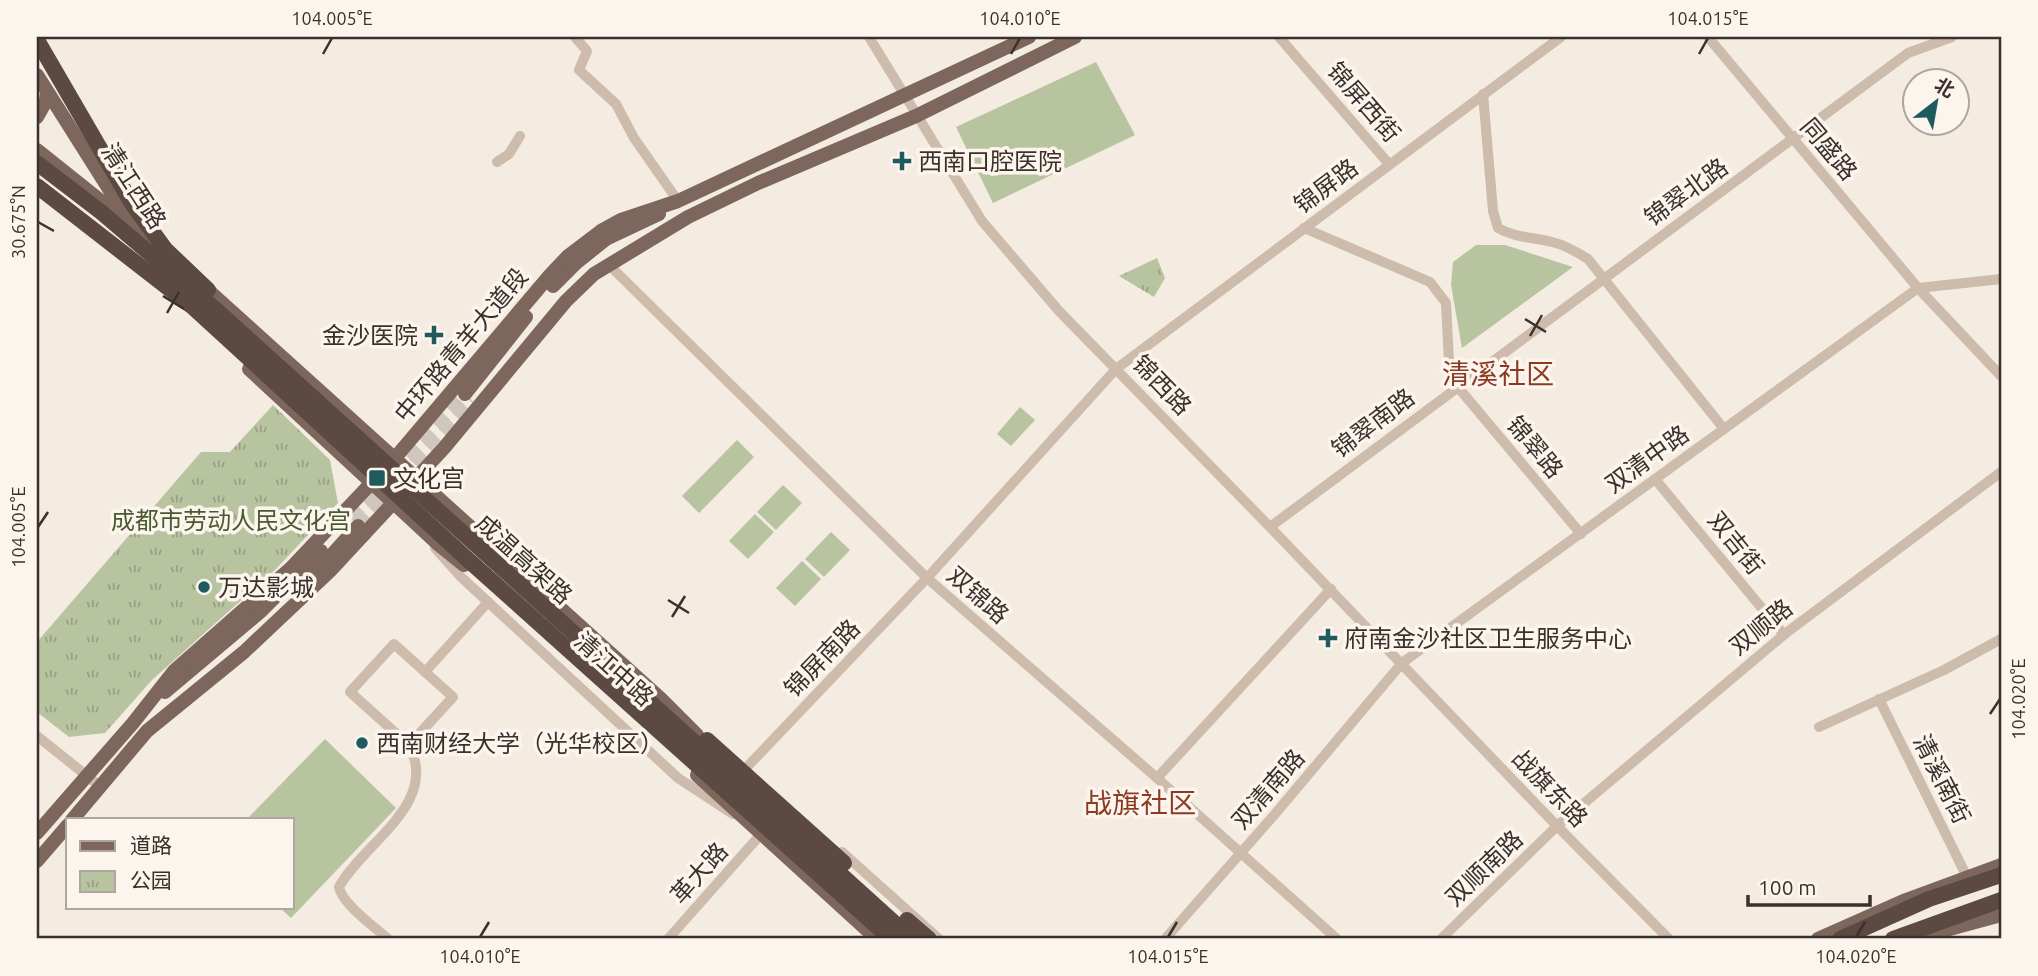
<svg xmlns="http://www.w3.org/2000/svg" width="2038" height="976" viewBox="0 0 2038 976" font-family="Ubuntu,'Noto Sans SC',sans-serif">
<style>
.park{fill:url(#park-tufts)}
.pitch{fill:#b8c4a0}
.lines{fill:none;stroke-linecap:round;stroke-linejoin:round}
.major-tunnel{stroke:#cfc6bd;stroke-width:14;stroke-dasharray:14 7;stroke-linecap:butt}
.minor{stroke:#cdbbac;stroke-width:10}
.major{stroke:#7d675c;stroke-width:14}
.highway{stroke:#5c4a42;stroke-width:16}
.ticks{fill:none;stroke:#3b302b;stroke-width:2.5}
.poi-dot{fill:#1f5a5e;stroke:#fbf5ee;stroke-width:2.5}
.labels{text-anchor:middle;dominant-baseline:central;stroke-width:7;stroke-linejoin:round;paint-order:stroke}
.street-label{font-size:24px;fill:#3b302b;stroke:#fbf5ee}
.poi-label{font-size:24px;fill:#3b302b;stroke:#fbf5ee;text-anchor:start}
.park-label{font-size:24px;fill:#4a5a2e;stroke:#fbf5ee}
.quarter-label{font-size:28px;fill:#8c3b22;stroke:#fbf5ee}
.neatline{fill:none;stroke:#3b302b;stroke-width:2.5}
.ticks-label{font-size:18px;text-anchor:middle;fill:#3b302b}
</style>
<defs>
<pattern id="park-tufts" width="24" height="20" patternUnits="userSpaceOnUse" patternTransform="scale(1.75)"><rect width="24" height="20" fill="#b8c4a0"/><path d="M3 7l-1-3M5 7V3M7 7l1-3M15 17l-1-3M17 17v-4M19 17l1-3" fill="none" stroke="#97a083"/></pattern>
</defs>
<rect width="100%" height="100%" fill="#f4ebe1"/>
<g class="park">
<path d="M1157,258L1165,278L1154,297L1119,276Z"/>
<path d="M273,405L330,460L338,503L274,571L152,680L105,733L69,737L37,712V642L201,452H230Z"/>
</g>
<g class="pitch">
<path d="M1096,62L1135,135L993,203L956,127Z"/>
<path d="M1476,245H1505L1573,267L1462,348L1451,285L1453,262Z"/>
<path d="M1020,407L1035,420L1011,446L997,434Z"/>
<path d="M737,440L754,457L699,513L682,496Z"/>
<path d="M783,485L802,503L776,530L757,512Z"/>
<path d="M755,514L774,532L748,559L729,541Z"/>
<path d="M831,532L850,550L824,577L805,559Z"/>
<path d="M802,561L821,579L795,606L776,588Z"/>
<path d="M325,739L396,808L291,918L280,908H292V820H246Z"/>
</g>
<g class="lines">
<g class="major-tunnel">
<path d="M350,518L465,394"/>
<path d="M358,526L473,401"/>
</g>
<g class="minor">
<path d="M575,37L587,51L579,70L616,104L634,138L678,201"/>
<path d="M869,37L982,221L1059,311L1270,527L1557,826L1669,939"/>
<path d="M1279,37L1389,164"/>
<path d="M1708,37L1918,288L2001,376"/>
<path d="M1483,94L1493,211L1498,228C1515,238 1534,237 1552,242C1565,245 1577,252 1588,259L1724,429"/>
<path d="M497,162L509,154L520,136"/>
<path d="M1304,228L1430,282L1446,303L1449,362L1457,386L1581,534"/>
<path d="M608,264L927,578L1157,778L1337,939"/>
<path d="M1655,479L1784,635"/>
<path d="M1270,527L1908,53L1952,37"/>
<path d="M435,548L460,576L678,778L733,814"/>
<path d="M394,644L453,697L409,745L350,692Z"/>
<path d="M425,672L488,602"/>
<path d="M1879,699L1967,877"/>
<path d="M1819,727L1944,670L2001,639"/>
<path d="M37,736L101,787"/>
<path d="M747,767L927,578L1116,369L1561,37"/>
<path d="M1157,778L1331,589"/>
<path d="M842,852L939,939"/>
<path d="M388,939C375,927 342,904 339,887C364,842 440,804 409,745"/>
<path d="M668,939L761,834"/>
<path d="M1165,939L1275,814L1402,663L1918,288L2001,279"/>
<path d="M1441,939L1557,826L1786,633L2001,472"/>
</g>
<g class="major">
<path d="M37,75L126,216"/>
<path d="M37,117L46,101L47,92"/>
<path d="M37,150L161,249"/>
<path d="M200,283L661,699L697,735"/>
<path d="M553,286L576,263L606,239L659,214"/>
<path d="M249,369L438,544L464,565"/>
<path d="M465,394L526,317"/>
<path d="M309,580L358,526"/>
<path d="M165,692L260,612L321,551"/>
<path d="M697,775L877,939"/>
<path d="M72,820L147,731L244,652L330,571L444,448L566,301L594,274L688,217L758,183L916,116L1075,37"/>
<path d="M37,833L133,723L174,671L291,568L395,458L550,275L568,256L601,231L621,220L678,201L1029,37"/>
<path d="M37,861L68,825"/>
<path d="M1818,939L1906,900L2001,865"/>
<path d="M1926,939L1946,930L2001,915"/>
</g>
<g class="highway">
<path d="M37,40L131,202L165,249L208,290"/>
<path d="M37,163L101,212L214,308L912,939"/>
<path d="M37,186L194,308L465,557L891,939"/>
<path d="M707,740L844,863"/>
<path d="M907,920L929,939"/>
<path d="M1840,939L1929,899L2001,875"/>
<path d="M1893,939L2001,900"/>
</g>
</g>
<path class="ticks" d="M323,54L332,38M1011,54L1020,38M1699,54L1708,38M38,222L54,231M163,296L184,309M167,313L179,292M1525,319L1546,332M1530,336L1542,315M38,527L48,512M668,600L689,613M672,617L685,596M1990,714L2000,699M480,937L489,922M1168,937L1177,922M1856,937L1865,922"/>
<g class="poi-dot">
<path d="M898.5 150.5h7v7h7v7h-7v7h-7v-7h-7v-7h7z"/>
<path d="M430.5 324.5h7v7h7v7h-7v7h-7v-7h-7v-7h7z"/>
<rect x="368" y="469" width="18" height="18" rx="3.5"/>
<circle cx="204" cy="587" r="7"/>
<path d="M1324.5 627.5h7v7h7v7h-7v7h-7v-7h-7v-7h7z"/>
<circle cx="362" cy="743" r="7"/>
</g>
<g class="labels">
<g class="street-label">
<text transform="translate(1364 102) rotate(49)">锦屏西街</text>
<text transform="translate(1829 149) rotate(50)">同盛路</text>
<text transform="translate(134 186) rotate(57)">清江西路</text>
<text transform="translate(1326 186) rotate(-37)">锦屏路</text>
<text transform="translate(1686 192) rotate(-36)">锦翠北路</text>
<text transform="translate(461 345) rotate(-50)">中环路青羊大道段</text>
<text transform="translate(1162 385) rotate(46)">锦西路</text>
<text transform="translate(1373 423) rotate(-37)">锦翠南路</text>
<text transform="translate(1535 447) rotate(50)">锦翠路</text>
<text transform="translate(1647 459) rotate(-36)">双清中路</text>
<text transform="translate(1736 543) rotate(51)">双吉街</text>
<text transform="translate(524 559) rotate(42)">成温高架路</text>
<text transform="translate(978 595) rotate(41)">双锦路</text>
<text transform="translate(1761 627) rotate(-39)">双顺路</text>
<text transform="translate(822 658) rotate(-46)">锦屏南路</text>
<text transform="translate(614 669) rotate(42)">清江中路</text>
<text transform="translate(1942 779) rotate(63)">清溪南街</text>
<text transform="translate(1550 788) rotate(46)">战旗东路</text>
<text transform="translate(1268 789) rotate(-49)">双清南路</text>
<text transform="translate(1484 868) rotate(-44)">双顺南路</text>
<text transform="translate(699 873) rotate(-48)">革大路</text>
</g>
<g class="poi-label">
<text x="918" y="161">西南口腔医院</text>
<text x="418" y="335" text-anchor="end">金沙医院</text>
<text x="393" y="478">文化宫</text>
<text x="218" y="587">万达影城</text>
<text x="1344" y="638">府南金沙社区卫生服务中心</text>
<text x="376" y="743">西南财经大学（光华校区）</text>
</g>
<g class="park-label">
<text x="231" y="520">成都市劳动人民文化宫</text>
</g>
<g class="quarter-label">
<text x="1498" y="373">清溪社区</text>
<text x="1140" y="802">战旗社区</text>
</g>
</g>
<rect width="2038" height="976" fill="none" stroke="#fbf5ee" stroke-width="77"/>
<rect x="66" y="818" width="228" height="91" fill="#fbf5ee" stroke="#aea6a0" stroke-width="2"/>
<rect x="80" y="841" width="35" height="10" fill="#7d675c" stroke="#aea6a0" stroke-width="2"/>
<text x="130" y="853" font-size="21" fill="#3b302b">道路</text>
<rect x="80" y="871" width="35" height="21" fill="url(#park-tufts)" stroke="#aea6a0" stroke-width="2"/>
<text x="130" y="888" font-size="21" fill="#3b302b">公园</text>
<g transform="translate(1936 102) rotate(31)"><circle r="33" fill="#fbf5ee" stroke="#aea6a0" stroke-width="2"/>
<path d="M0-5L12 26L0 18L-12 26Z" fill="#1f5a5e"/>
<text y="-10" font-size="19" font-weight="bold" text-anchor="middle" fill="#3b302b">北</text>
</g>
<path d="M1748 895v10h122v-10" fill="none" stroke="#3b302b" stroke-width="3.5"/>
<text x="1758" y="895" font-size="21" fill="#3b302b" stroke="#fbf5ee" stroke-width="5" paint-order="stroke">100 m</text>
<rect x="38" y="38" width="1962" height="899" class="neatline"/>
<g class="ticks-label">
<text x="332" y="25">104.005°E</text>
<text x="1020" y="25">104.010°E</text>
<text x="1708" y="25">104.015°E</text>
<text transform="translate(19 222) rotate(-90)" y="6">30.675°N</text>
<text transform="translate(19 527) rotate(-90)" y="6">104.005°E</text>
<text transform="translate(2019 699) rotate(-90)" y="6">104.020°E</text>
<text x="480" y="963">104.010°E</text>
<text x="1168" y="963">104.015°E</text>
<text x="1856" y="963">104.020°E</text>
</g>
</svg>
